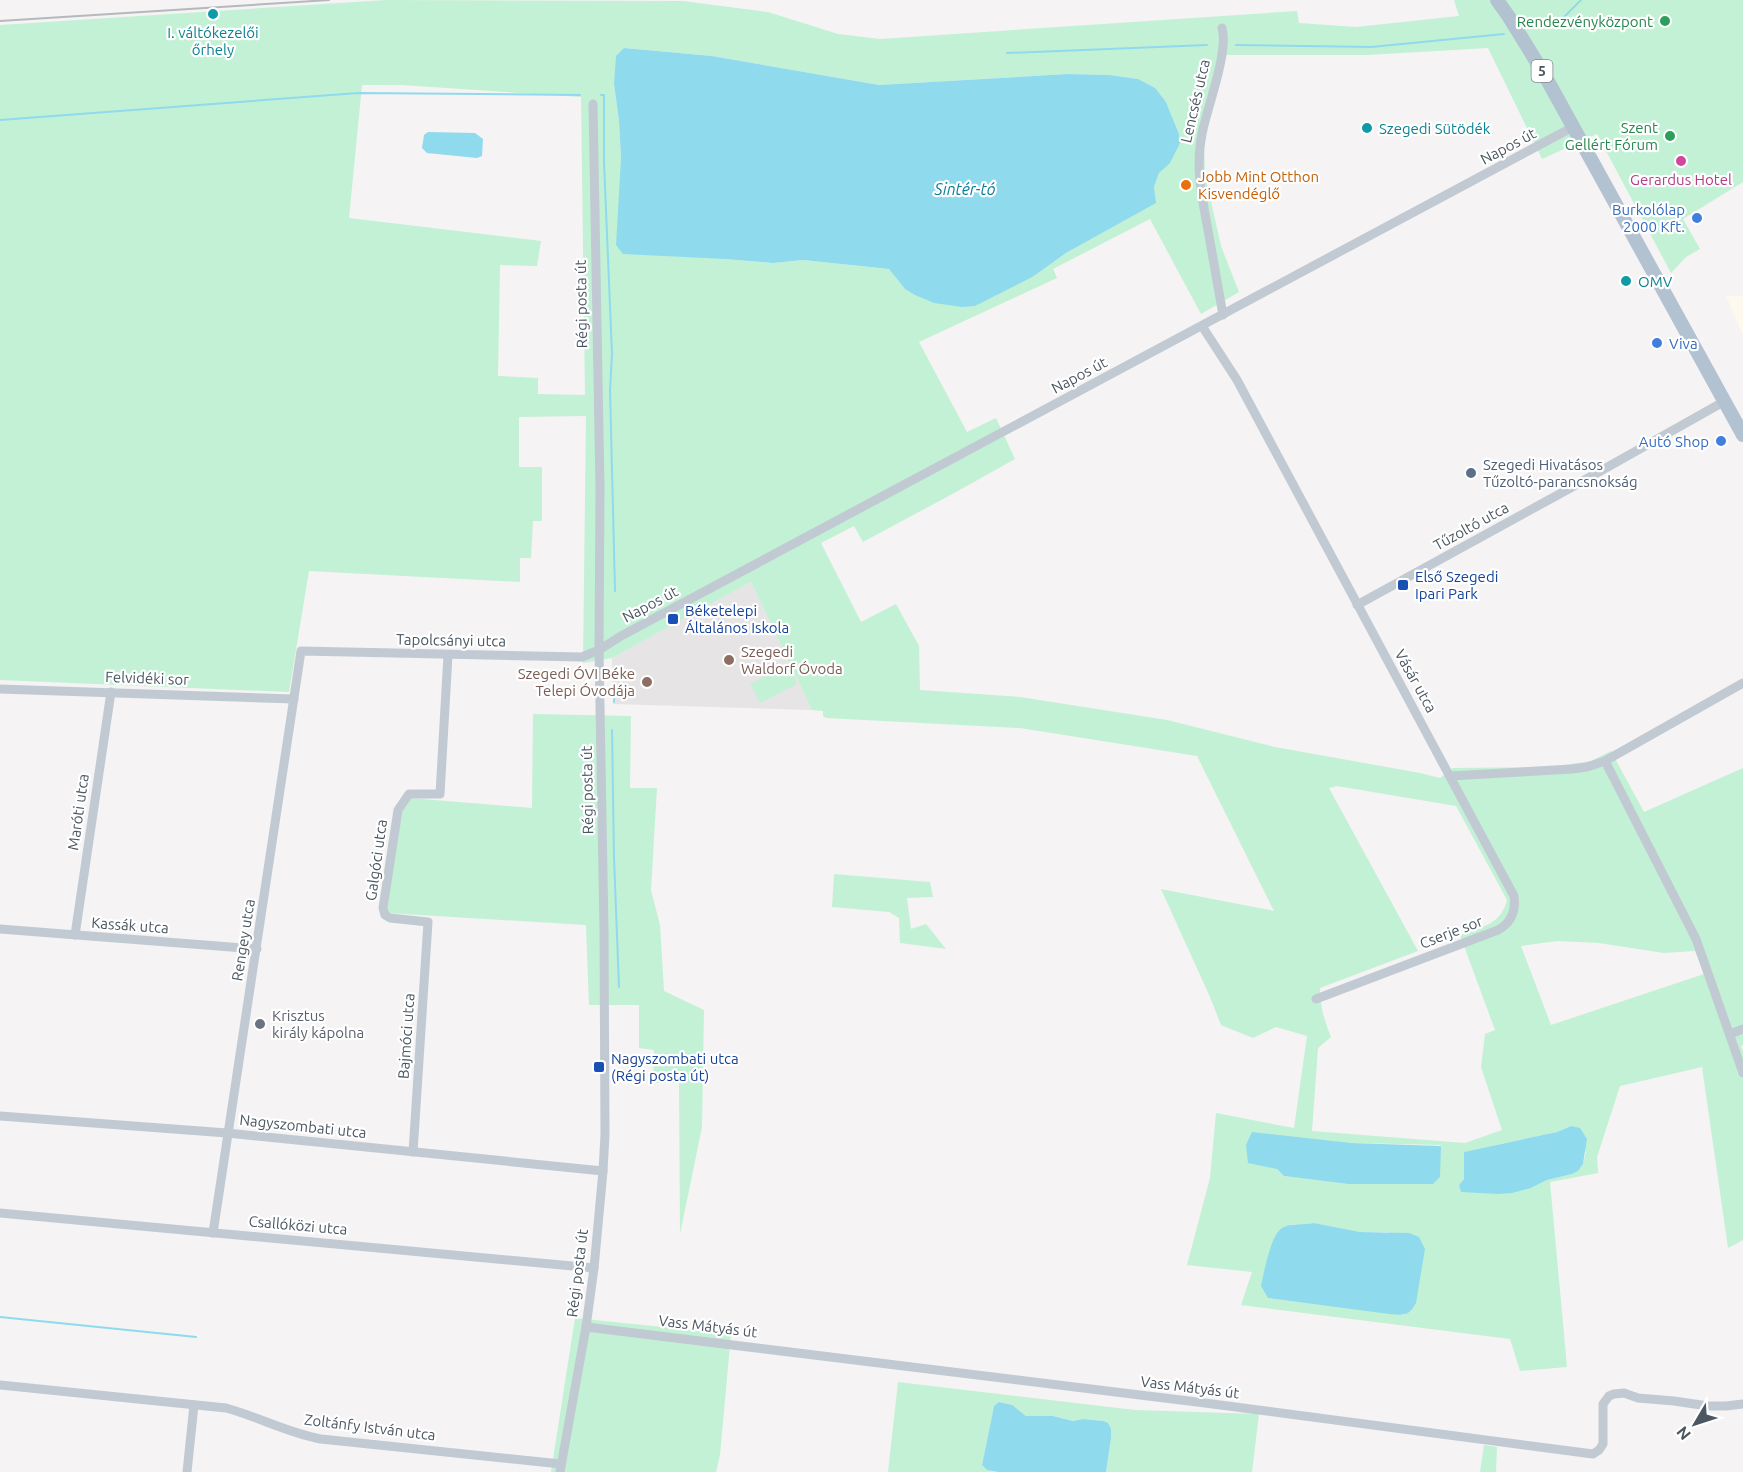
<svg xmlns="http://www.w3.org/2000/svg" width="1743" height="1472" viewBox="0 0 1743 1472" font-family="Ubuntu,sans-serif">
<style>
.commercial{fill:#fdf9ef}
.education{fill:#e6e4e5}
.green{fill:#c3f1d5;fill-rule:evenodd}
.water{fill:#90daee}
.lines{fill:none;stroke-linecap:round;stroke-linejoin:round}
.stream{stroke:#90daee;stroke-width:2}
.minor{stroke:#c1cad2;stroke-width:9}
.primary{stroke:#b3c2d1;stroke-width:14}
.rail{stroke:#b5b8bd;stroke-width:2}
.culture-dot{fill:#0f9aa8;stroke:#fff;stroke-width:2}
.leisure-dot{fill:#2e9e5b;stroke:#fff;stroke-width:2}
.hotel-dot{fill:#d1479c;stroke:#fff;stroke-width:2}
.food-dot{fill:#e8710a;stroke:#fff;stroke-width:2}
.shop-dot{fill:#3f7fe0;stroke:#fff;stroke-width:2}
.service-dot{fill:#5c6f8a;stroke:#fff;stroke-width:2}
.transit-dot{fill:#1a4fb4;stroke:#fff;stroke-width:2}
.education-dot{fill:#8d6e63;stroke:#fff;stroke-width:2}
.worship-dot{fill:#6b7280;stroke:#fff;stroke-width:2}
.labels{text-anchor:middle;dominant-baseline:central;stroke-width:4.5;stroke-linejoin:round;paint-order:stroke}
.shield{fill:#fff;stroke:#808990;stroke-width:1.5}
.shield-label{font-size:14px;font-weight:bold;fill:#4a5661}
.leisure-label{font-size:15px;fill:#27864d;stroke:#fff;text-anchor:end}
.culture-label{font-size:15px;fill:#0d838f;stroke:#fff;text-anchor:start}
.street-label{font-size:15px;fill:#4a5661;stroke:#fff}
.food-label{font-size:15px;fill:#c56008;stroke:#fff;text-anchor:start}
.hotel-label{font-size:15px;fill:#b23c85;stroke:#fff}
.shop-label{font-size:15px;fill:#366cbe;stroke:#fff;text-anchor:end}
.service-label{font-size:15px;fill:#4e5e75;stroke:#fff;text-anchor:start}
.transit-label{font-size:15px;fill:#164399;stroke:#fff;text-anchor:start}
.education-label{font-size:15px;fill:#785e54;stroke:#fff;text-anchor:start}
.worship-label{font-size:15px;fill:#5b616d;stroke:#fff;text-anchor:start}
.water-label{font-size:16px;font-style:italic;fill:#0c7c9b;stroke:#fff}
</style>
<rect width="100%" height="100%" fill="#f5f3f3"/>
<path class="commercial" d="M1726,296H1743V335Z"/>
<path class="education" d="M751,582L812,710L613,704L612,658Z"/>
<g class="green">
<path d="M386,0L683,1L768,12L838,34L880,39L1297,11L1299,23L1356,27L1459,16L1454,0H1743V182L1683,219L1700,249L1686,257L1671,273L1597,134L1542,159L1488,48L1367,55H1224L1204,141L1205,175L1221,246L1239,292L1201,314L1150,219L1053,269L1057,278L919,342L967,432L996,418L1015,459L956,492L863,542L854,526L821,543L861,622L896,604L919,646L920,690L1020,697L1167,720L1275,747L1420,773L1440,778L1453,768L1550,767L1591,761L1611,751L1644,812L1743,768V1045L1741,1046L1743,1051V1240L1728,1248L1702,1067L1620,1086L1597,1157L1598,1173L1550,1182L1567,1367L1520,1371L1510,1339L1241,1305L1252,1272L1187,1265L1210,1178L1216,1113L1294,1128L1307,1036L1276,1027L1253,1038L1221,1025L1210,997L1161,889L1274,911L1197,756L1020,728L826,718L823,716V711L812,710L751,582L612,658L583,663L586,416L519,417V467H542V521H533L531,558H520V582L309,571L289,692L0,680V25ZM624,48L712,56L879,85L1068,74L1110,75L1138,79L1166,102L1179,134L1180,143L1159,173L1154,187L1155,203L1066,253L1034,276L905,289L889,269L803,260L773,263L725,259L621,158L619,121L614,84ZM362,85H401L581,97L585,395L538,394V378L498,376L500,265L537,266L541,241L349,218ZM1337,786L1456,806L1507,900C1501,925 1481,927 1460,935L1495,1030L1485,1034L1481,1067L1502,1130L1465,1143L1312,1131L1318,1048L1331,1037C1324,1020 1320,1006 1320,988L1418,951L1329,788ZM1557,941L1599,943L1664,953L1695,951L1704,974L1551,1025L1521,946ZM1571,1126L1586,1152L1583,1164L1578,1171L1572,1174L1547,1180L1531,1188L1459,1185L1464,1179L1465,1152L1557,1132ZM1351,1143L1441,1145L1433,1184H1348L1284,1176L1277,1169ZM1314,1223L1360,1232H1389L1405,1315L1268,1298L1292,1224L1302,1225Z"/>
<path d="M788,665L797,684L760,703L750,684Z"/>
<path d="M533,714L631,716L630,788H657L651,890L660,925L664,991L704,1010L702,1127L680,1234L679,1083H653L654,1050L639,1048V1005H589L586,925L387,913L400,812L410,798L532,808Z"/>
<path d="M834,874L930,882L933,897L907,898L911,929L926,924L946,949L900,943L899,918L889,912L832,907Z"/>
<path d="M575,1318L731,1334L720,1455L716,1472H551Z"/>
<path d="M898,1382L1135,1410L1259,1414L1252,1472H1106L1111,1438L1103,1421L1083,1419L1073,1421L1053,1416H1026L1012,1406L1000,1402L994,1406L982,1465L987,1470L998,1472H888Z"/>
<path d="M1484,1445L1497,1447L1496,1472H1480Z"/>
</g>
<g class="water">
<path d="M624,48L712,56L879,85L1068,74L1110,75L1138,79L1155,88L1166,102L1179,134L1180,143L1170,163L1159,173L1154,187L1156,203L1066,253L1034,276L975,306L962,307L934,303L915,295L905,289L889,269L803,260L773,263L725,259L623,254L616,245L621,158L619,121L614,84L616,56Z"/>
<path d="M428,132L475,133L483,139L482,156L477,158L427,153L422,148L424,135Z"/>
<path d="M1571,1126L1580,1128L1587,1139L1583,1164L1578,1171L1572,1174L1547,1180L1531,1188L1512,1193L1498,1194L1461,1192L1459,1185L1464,1179V1152L1557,1132Z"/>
<path d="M1252,1132L1351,1143L1441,1146L1440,1177L1433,1184H1348L1284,1176L1277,1169L1248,1163L1246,1145Z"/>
<path d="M1314,1223L1360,1232L1409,1233L1419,1237L1425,1249L1416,1303C1408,1317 1404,1315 1389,1314L1268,1298L1261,1286C1264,1273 1270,1236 1282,1228C1289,1223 1305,1225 1314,1223Z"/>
<path d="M999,1402L1012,1405L1026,1416H1053L1073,1421L1083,1419L1103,1421L1108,1423L1111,1429V1438L1106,1472H998L987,1470L982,1465L994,1406Z"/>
</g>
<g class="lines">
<g class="stream">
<path d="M1552,25L1561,20L1581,0"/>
<path d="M1236,45L1371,47L1504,34"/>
<path d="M1007,53L1207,45"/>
<path d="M601,95H604V162L612,354L610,390L615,591"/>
<path d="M0,120L358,93L580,95"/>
<path d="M614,702L615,667"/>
<path d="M612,730L614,858L619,987"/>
<path d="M0,1317L196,1337"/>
</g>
<g class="minor">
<path d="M1222,28C1229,51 1207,108 1202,134C1195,167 1202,197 1208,230C1213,258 1218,287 1223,315"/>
<path d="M1202,326L1237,380L1514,896C1516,911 1511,923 1498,930L1316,999"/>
<path d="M1357,605L1565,491L1725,401"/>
<path d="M0,689L294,699"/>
<path d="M1605,761L1696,939L1743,1073"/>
<path d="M1450,776L1572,769L1587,767L1605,761L1743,683"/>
<path d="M0,929L257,949"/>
<path d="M75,935L111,692"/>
<path d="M1730,1034L1743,1029"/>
<path d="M0,1116L227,1133L603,1171"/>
<path d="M413,1152L428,922L390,918L385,915L383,908L398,810L409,794H440L448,655"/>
<path d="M0,1213L594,1268"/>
<path d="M213,1233L301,651L582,657L599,650L621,636L1573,127"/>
<path d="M586,1327L1205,1403L1593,1454L1599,1450L1603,1444V1404L1609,1396L1614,1394L1624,1393L1638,1398L1674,1401L1708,1406H1726L1743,1404"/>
<path d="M0,1385L226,1408C259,1417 288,1433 321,1439L561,1464"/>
<path d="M187,1472L194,1405"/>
<path d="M560,1472L586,1327L594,1268L603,1171L605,1135L604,930L599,650L600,487L593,104"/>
</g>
<path class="primary" d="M1497,0L1509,17L1544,74L1743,435"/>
<path class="rail" d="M0,21L329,0"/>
</g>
<g class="culture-dot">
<circle cx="213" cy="14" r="6"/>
<circle cx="1367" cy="128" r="6"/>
<circle cx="1626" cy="281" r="6"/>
</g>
<g class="leisure-dot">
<circle cx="1665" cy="21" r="6"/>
<circle cx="1670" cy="136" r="6"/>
</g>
<circle class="hotel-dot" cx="1681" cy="161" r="6"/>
<circle class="food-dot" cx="1186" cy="185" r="6"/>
<g class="shop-dot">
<circle cx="1697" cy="218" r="6"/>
<circle cx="1657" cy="343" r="6"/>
<circle cx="1721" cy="441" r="6"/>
</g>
<circle class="service-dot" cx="1471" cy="473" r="6"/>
<g class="transit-dot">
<rect x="1397" y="579" width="12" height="12" rx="3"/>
<rect x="667" y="613" width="12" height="12" rx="3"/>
<rect x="593" y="1061" width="12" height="12" rx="3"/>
</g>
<g class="education-dot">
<circle cx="729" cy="660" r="6"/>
<circle cx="647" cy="682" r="6"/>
</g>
<circle class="worship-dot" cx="260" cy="1024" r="6"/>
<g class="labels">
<rect class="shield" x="1531.5" y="60" width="21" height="22" rx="4.5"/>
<g class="shield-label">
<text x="1542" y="71">5</text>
</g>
<g class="leisure-label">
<text x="1653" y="21">Rendezvényközpont</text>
<text x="1658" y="127">Szent<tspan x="1658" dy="17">Gellért Fórum</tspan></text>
</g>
<g class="culture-label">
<text x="213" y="32" text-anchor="middle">I. váltókezelői<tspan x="213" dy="17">őrhely</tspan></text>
<text x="1379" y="128">Szegedi Sütödék</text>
<text x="1638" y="281">OMV</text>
</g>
<g class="street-label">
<text transform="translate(1195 101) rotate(-77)">Lencsés utca</text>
<text transform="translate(1508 146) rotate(-28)">Napos út</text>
<text transform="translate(581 304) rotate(-91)">Régi posta út</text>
<text transform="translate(1079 375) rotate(-28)">Napos út</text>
<text transform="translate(1471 526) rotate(-29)">Tűzoltó utca</text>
<text transform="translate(650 604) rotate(-28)">Napos út</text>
<text transform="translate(451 640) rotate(1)">Tapolcsányi utca</text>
<text transform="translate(147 678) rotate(2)">Felvidéki sor</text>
<text transform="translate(1416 681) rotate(61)">Vásár utca</text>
<text transform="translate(587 790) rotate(-91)">Régi posta út</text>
<text transform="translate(78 812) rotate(-82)">Maróti utca</text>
<text transform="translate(376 860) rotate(-82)">Galgóci utca</text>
<text transform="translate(130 925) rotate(4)">Kassák utca</text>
<text transform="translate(1451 932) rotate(-21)">Cserje sor</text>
<text transform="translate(243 940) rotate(-81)">Rengey utca</text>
<text transform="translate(406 1036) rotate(-86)">Bajmóci utca</text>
<text transform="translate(303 1126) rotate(6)">Nagyszombati utca</text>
<text transform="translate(298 1225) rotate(5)">Csallóközi utca</text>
<text transform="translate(577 1273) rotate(-83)">Régi posta út</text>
<text transform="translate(708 1326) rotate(7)">Vass Mátyás út</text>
<text transform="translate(1190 1387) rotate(7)">Vass Mátyás út</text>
<text transform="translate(370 1427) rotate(7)">Zoltánfy István utca</text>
</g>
<g class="food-label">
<text x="1198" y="176">Jobb Mint Otthon<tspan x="1198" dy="17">Kisvendéglő</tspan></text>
</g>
<g class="hotel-label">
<text x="1681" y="179">Gerardus Hotel</text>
</g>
<g class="shop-label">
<text x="1685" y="209">Burkolólap<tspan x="1685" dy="17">2000 Kft.</tspan></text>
<text x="1669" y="343" text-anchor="start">Viva</text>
<text x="1709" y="441">Autó Shop</text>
</g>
<g class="service-label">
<text x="1483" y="464">Szegedi Hivatásos<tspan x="1483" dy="17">Tűzoltó-parancsnokság</tspan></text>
</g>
<g class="transit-label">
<text x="1415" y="576">Első Szegedi<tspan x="1415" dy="17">Ipari Park</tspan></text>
<text x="685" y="610">Béketelepi<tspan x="685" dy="17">Általános Iskola</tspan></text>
<text x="611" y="1058">Nagyszombati utca<tspan x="611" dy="17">(Régi posta út)</tspan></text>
</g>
<g class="education-label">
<text x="741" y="651">Szegedi<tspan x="741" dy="17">Waldorf Óvoda</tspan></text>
<text x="635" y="673" text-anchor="end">Szegedi ÓVI Béke<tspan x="635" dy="17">Telepi Óvodája</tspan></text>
</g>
<g class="worship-label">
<text x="272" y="1015">Krisztus<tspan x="272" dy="17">király kápolna</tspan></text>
</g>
<g class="water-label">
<text x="965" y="189">Sintér-tó</text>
</g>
</g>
<g transform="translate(1695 1424) rotate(231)" stroke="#ffffff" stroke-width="4.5" paint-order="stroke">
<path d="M0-4.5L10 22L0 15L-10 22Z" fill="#4a5661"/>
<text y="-9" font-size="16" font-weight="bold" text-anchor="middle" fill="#4a5661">N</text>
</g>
</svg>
